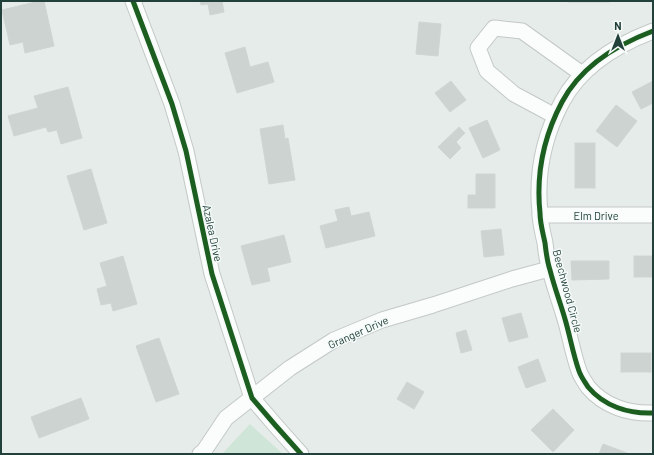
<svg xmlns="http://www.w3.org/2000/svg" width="654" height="455" viewBox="0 0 654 455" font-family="Barlow,sans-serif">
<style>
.green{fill:#cfe5d7}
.building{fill:#cdd3d1;stroke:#cfd5d2}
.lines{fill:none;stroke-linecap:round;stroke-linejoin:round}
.street-casing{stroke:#c3c9c7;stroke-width:17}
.street{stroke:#fbfcfc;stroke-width:15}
.cycleway-casing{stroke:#f5faf8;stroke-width:8}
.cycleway{stroke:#1b5e20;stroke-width:5}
.labels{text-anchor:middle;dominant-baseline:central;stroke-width:3;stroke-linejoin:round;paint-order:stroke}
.street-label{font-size:11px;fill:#22413b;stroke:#f5faf8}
</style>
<rect width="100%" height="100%" fill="#e6ece9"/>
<path class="green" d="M250,424L283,454H222Z"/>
<g class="building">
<path d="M39,1H44L54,46L25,53L23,42L10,45L2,10Z"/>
<path d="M200,1H222L224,12L210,15L208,4L201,5Z"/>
<rect x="568" y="1" width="41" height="1"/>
<path d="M419,22L441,24L438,56L416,54Z"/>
<path d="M245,47L250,67L268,62L274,82L237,93L225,53Z"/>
<path d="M451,81L466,100L450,112L435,93Z"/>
<path d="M653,81V103L641,109L632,92Z"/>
<path d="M68,87L82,138L61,144L57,130L48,132L46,127L14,136L8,116L38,108L34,96Z"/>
<path d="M616,105L637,121L617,147L596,131Z"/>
<path d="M487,120L500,150L483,158L469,128Z"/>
<path d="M283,125L285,139L288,138L295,180L269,184L260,129Z"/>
<path d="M459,127L465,133L456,142L461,148L450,159L438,147Z"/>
<rect x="575" y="143" width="20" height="45"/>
<path d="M91,169L107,223L84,230L67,176Z"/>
<path d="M476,174H495V208H468V195H476Z"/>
<path d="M349,207L351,216L369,212L375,236L326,248L320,226L338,221L335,210Z"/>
<path d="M501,229L504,255L484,257L481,231Z"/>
<path d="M284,235L291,262L267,268L270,281L252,285L241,246Z"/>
<path d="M123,256L137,304L113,311L111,303L101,305L97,289L107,286L100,263Z"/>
<rect x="634" y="256" width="19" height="21"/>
<path d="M571,261H609V279L572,280Z"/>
<path d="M521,313L528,337L509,342L502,318Z"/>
<path d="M466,330L472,350L461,353L456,333Z"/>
<path d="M159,338L179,394L156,402L136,346Z"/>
<rect x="621" y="353" width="30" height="19"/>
<path d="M538,359L546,381L526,388L518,367Z"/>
<path d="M407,382L424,392L414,409L397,399Z"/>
<path d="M81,398L89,419L39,438L31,417Z"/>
<path d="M553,409L574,430L553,452L531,430Z"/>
<path d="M603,444L627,453V454H599Z"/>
</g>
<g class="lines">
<g class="street-casing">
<g id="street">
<path d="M133,1L172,104L186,151L212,274L252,398L276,426L301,454"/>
<path d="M653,31C616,45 581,66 562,102C544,136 536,175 540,213C540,223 543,233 545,243C546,252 547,261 550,270C554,286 560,302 565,319C570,336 573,354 579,371C581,377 585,382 588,387C604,406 628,414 653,413"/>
<path d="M555,116L514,94L487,71L478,48L494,28L522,31L582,74"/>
<path d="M540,215H653"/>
<path d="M200,454L204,451L226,418L290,368L334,340L382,320L433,305L512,279L549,269"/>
</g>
</g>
<use href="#street" class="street"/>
<g class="cycleway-casing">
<g id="cycleway">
<path d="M133,1L172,104L186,151L212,274L252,398L276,426L301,454"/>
<path d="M653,31C616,45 581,66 562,102C544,136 536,175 540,213C540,223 543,233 545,243C546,252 547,261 550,270C554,286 560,302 565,319C570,336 573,354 579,371C581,377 585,382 588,387C604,406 628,414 653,413"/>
</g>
</g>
<use href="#cycleway" class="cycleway"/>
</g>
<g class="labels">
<g class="street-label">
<text x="596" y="215">Elm Drive</text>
<text transform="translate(213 233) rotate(78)">Azalea Drive</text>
<text transform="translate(568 291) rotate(75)">Beechwood Circle</text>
<text transform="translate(358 332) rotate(-24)">Granger Drive</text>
</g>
</g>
<rect width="654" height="455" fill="none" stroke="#22413b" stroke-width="4"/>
<g transform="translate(618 36)" stroke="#f5faf8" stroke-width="3" paint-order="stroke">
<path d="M0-3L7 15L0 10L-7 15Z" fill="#22413b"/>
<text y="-6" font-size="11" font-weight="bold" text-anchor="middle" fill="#22413b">N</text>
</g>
</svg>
